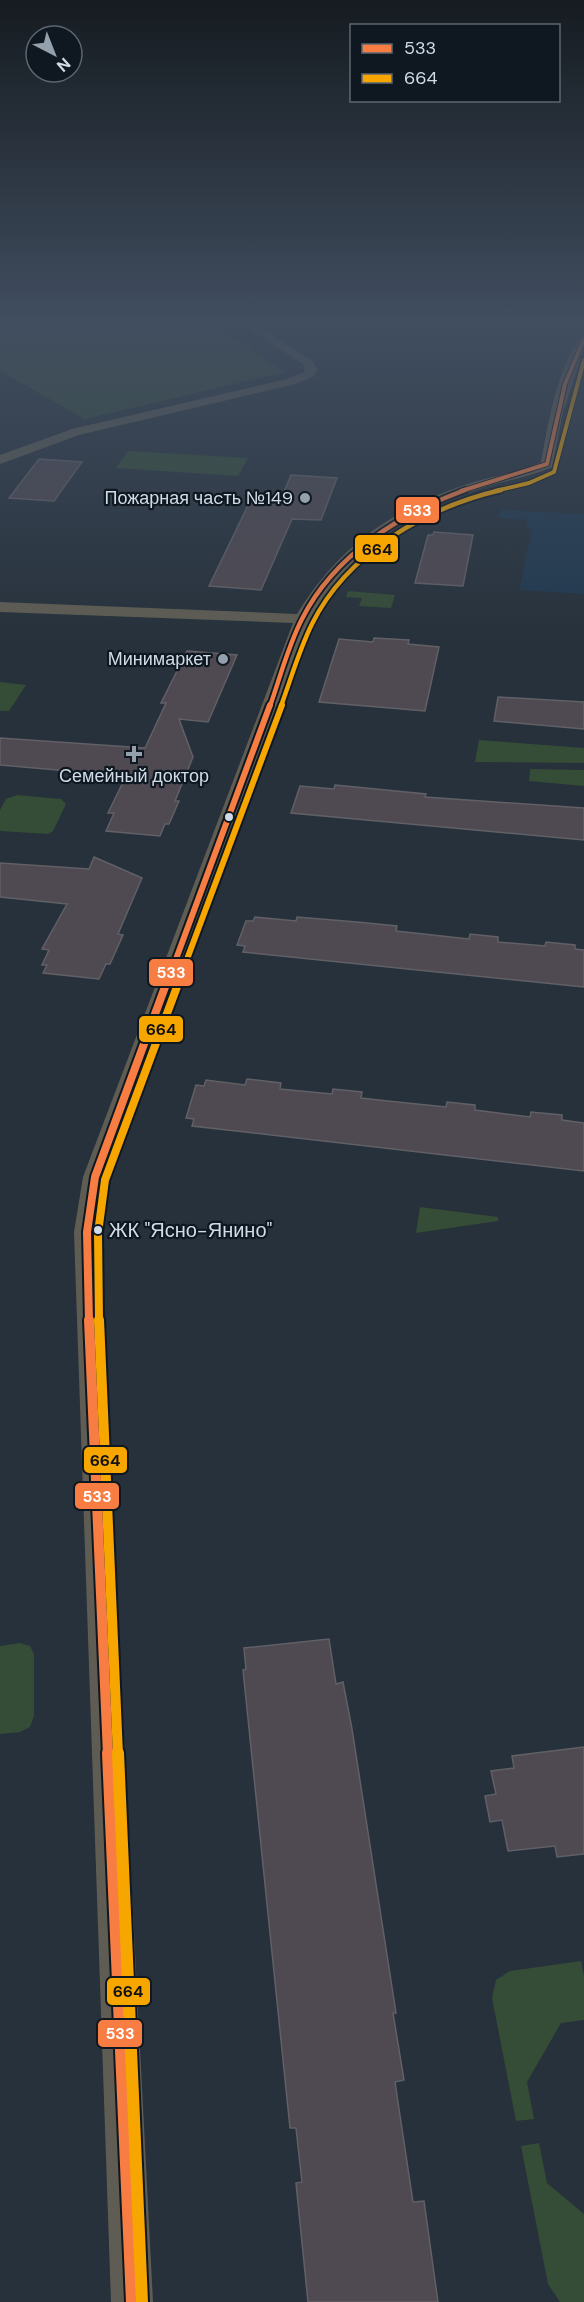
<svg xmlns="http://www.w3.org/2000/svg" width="584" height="2302" viewBox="0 0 584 2302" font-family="'DM Sans',sans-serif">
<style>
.built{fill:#21394f}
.green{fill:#354c37}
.building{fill:#4f4951;stroke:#616066;stroke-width:1.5}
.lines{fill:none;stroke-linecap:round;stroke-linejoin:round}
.minor{fill:#5f5d53;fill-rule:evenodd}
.bus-1-far5-casing{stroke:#0f1821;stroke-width:6}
.bus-1-far4-casing{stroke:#0f1821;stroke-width:8}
.bus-1-far3-casing{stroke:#0f1821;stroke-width:10}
.bus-1-far2-casing{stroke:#0f1821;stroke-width:12}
.bus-1-far1-casing{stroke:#0f1821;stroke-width:14}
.bus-1-casing{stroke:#0f1821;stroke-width:16}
.bus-2-far5-casing{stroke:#0f1821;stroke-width:6}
.bus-2-far4-casing{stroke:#0f1821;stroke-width:8}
.bus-2-far3-casing{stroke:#0f1821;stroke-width:10}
.bus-2-far2-casing{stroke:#0f1821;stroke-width:12}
.bus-2-far1-casing{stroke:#0f1821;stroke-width:14}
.bus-2-casing{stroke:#0f1821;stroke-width:16}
.bus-1-far5{stroke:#f77d43;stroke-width:4}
.bus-1-far4{stroke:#f77d43;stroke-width:4.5}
.bus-1-far3{stroke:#f77d43;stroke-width:6}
.bus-1-far2{stroke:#f77d43;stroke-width:8}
.bus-1-far1{stroke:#f77d43;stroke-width:10}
.bus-1{stroke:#f77d43;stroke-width:12}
.bus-2-far5{stroke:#f7a600;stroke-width:4}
.bus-2-far4{stroke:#f7a600;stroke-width:4.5}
.bus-2-far3{stroke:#f7a600;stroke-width:6}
.bus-2-far2{stroke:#f7a600;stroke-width:8}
.bus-2-far1{stroke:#f7a600;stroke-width:10}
.bus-2{stroke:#f7a600;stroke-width:12}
.poi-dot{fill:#94a0ab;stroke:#0f1821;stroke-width:2}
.bus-dot{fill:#cfdce8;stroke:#0f1821;stroke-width:2}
.labels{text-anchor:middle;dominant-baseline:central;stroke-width:4.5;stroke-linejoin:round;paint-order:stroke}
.far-poi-label{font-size:18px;fill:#cfdce8;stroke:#0f1821;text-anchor:end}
.bus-label{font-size:20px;fill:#cfdce8;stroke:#0f1821;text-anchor:start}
.line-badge{stroke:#0f1821;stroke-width:2}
.badge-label{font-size:16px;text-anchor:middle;font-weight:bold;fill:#fff}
.pale-badge-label{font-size:16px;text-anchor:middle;font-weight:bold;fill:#111}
</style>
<rect width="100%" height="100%" fill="#26313b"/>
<path class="built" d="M501,510L584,514V594L519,590L532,529L526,527L527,520L498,518Z"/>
<g class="green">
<path d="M0,320H207L285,372L85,419L0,371Z"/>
<path d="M128,451L248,458L238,476L116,468Z"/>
<path d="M348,591L395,595L391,608L359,606L362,598L346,597Z"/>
<path d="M0,682L26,685L9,711H0Z"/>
<path d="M479,740L584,748V763L475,762Z"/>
<path d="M530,769L584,770V786L529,781Z"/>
<path d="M17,795L61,799L66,804L53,831L48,834L0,831V810L6,799Z"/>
<path d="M420,1207L498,1217V1221L416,1233Z"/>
<path d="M20,1643L30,1646L34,1654V1716L30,1727L20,1732L0,1734V1646Z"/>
<path d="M581,1961L584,1976V2020L561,2023L527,2082L534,2119L516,2121L492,1998L496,1980L510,1971Z"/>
<path d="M539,2143L547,2183L584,2214V2302H560L548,2284L521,2146Z"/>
</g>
<g class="building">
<path d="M39,459L82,462L54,501L9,498Z"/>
<path d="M291,475L337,478L321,520L292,519L261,590L209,586L252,497L281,499Z"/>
<path d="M434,532L473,535L463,586L415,583L428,535H433Z"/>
<path d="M374,638L409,640L408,644L439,647L425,711L319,702L339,639L373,642Z"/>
<path d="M187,651L237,655L208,722L179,719L193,757L175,801H179L169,824H165L160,836L106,831L114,813H108L126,776L0,765V738L145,748L166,703H161Z"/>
<path d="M498,697L584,702V729L494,721Z"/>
<path d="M335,785L426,794L425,797L584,808V840L291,813L300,786L334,789Z"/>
<path d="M94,857L142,878L118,934L123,935L110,964H106L99,979L43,973L47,965H42L49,950L42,949L67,904L0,897V863L89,869Z"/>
<path d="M255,917L296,921L297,917L357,922L397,926L396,931L469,939L470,934L498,937V942L545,946L546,942L575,945V949L584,950V987L243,952L245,946L237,945L246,921H253Z"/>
<path d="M247,1079L281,1083L280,1089L332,1094L333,1089L362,1092L361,1098L388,1101L446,1107L447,1102L475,1105V1110L530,1117L531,1112L562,1115V1120L584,1123V1171L192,1126L194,1119L186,1118L196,1085L204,1086L206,1080L245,1085Z"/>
<path d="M329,1639L336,1684L343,1682L352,1729L396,2013H393L404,2080L395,2082L413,2202L424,2201L438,2302H308L296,2183L302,2182L296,2128H290L243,1670L246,1669L244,1648Z"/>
<path d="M584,1747V1854L557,1857L555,1846L508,1851L502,1820L490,1822L485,1796L496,1794L491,1771L514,1768L512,1756Z"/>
</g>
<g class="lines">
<g class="minor">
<path d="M236,320H248L311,360L318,369L314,376L295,384L79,435L0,464V455L72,429L287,379L305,372L303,364Z"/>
<path d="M584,336V348L563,412L552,467C530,477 508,480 485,487C408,511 351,549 310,619L107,1177L100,1232L101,1290L153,2302H111L74,1232L83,1177L293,623L0,612V602L297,614C340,544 397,506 474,482C497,475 520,472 541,462C549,420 556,373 580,337Z"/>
</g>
<g class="bus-1-far5-casing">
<path id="bus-1-far5" d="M461,491L547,464L565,384L584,339"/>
</g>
<g class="bus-1-far4-casing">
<path id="bus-1-far4" d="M270,706C280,678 288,646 302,619C334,555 400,514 465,490"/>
</g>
<g class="bus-1-far3-casing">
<path id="bus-1-far3" d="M169,978L270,705"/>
</g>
<g class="bus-1-far2-casing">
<path id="bus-1-far2" d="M89,1321L87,1232L95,1177L169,976"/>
</g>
<g class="bus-1-far1-casing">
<path id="bus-1-far1" d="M89,1320L108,1755"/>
</g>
<g class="bus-1-casing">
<path id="bus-1" d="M108,1753L132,2302"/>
</g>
<g class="bus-2-far5-casing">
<path id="bus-2-far5" d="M495,491L529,483L554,472L584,360"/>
</g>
<g class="bus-2-far4-casing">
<path id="bus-2-far4" d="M281,706C291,679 299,650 312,624C347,553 427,507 501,490"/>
</g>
<g class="bus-2-far3-casing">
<path id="bus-2-far3" d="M180,978L282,705"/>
</g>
<g class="bus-2-far2-casing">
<path id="bus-2-far2" d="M99,1321L98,1233L105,1180L181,976"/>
</g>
<g class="bus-2-far1-casing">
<path id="bus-2-far1" d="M99,1320L118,1755"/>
</g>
<g class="bus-2-casing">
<path id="bus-2" d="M118,1753L142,2302"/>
</g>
<use href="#bus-1-far5" class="bus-1-far5"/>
<use href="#bus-1-far4" class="bus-1-far4"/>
<use href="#bus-1-far3" class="bus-1-far3"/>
<use href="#bus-1-far2" class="bus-1-far2"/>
<use href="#bus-1-far1" class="bus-1-far1"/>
<use href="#bus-1" class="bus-1"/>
<use href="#bus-2-far5" class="bus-2-far5"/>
<use href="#bus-2-far4" class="bus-2-far4"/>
<use href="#bus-2-far3" class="bus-2-far3"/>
<use href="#bus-2-far2" class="bus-2-far2"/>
<use href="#bus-2-far1" class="bus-2-far1"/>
<use href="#bus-2" class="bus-2"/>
</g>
<linearGradient id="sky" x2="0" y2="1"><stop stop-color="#151b20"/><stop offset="0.5" stop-color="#414e60"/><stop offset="1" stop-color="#414e60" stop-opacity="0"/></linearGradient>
<rect width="584" height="642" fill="url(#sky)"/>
<g class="poi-dot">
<circle cx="305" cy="498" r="6"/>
<circle cx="223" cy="659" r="6"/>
<path d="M131 745h6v6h6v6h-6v6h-6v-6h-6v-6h6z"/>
</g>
<g class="bus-dot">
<circle cx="229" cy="817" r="5"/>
<circle cx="98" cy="1230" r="5"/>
</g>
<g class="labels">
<g class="far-poi-label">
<text x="293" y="498">Пожарная чаcть №149</text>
<text x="211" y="659">Минимаркет</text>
<text x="134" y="776" text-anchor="middle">Семейный доктор</text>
</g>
<g class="bus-label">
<text x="109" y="1230">ЖК "Ясно-Янино"</text>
</g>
</g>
<g class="line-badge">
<rect x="395" y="496" width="45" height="28" rx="6" fill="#f77d43"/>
<rect x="354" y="534" width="45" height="29" rx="6" fill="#f7a600"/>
<rect x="148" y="958" width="46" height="29" rx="6" fill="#f77d43"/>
<rect x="138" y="1015" width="46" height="28" rx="6" fill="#f7a600"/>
<rect x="83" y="1446" width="45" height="28" rx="6" fill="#f7a600"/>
<rect x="74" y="1482" width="46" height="28" rx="6" fill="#f77d43"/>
<rect x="106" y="1977" width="45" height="29" rx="6" fill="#f7a600"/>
<rect x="97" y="2019" width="46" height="29" rx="6" fill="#f77d43"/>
</g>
<g class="badge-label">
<text x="417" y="516">533</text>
<text x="171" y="978">533</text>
<text x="97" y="1502">533</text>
<text x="120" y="2039">533</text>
</g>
<g class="pale-badge-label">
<text x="377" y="555">664</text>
<text x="161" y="1035">664</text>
<text x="105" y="1466">664</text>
<text x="128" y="1997">664</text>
</g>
<rect x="350" y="24" width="210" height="78" fill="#0f1821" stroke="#5c6671" stroke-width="1.5"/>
<rect x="362" y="44" width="30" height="9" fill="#f77d43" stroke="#5c6671" stroke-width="1.5"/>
<text x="404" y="54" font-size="18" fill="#cfdce8">533</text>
<rect x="362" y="74" width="30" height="9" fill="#f7a600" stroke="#5c6671" stroke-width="1.5"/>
<text x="404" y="84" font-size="18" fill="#cfdce8">664</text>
<g transform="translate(54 54) rotate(138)"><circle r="28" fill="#0f1821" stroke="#5c6671" stroke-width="1.5"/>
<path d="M0-4.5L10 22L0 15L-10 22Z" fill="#94a0ab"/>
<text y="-9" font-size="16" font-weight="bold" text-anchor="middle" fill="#cfdce8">N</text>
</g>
</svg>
